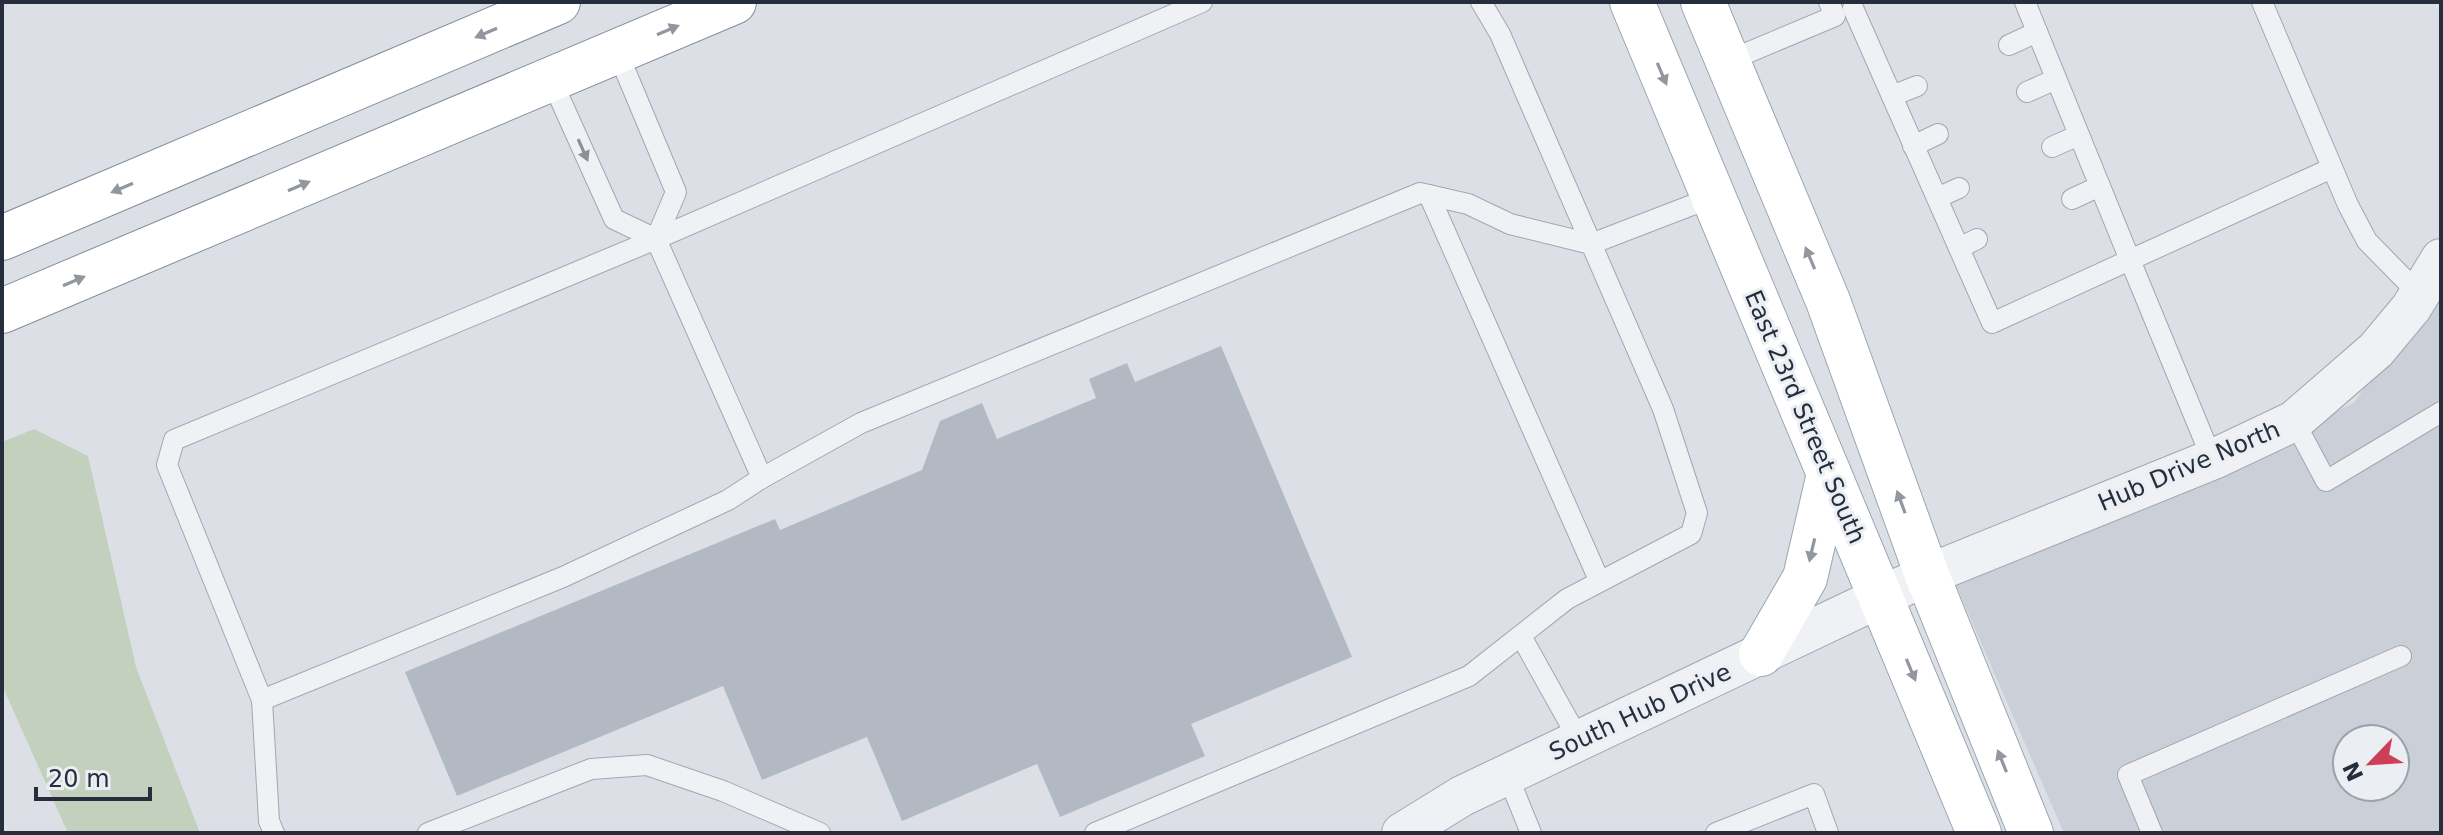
<svg xmlns="http://www.w3.org/2000/svg" width="2443" height="835" viewBox="0 0 2443 835" font-family="'DejaVu Sans',sans-serif">
<style>
.built{fill:#cacfd8;fill-rule:evenodd}
.green{fill:#c2d0bd}
.building{fill:#b3b9c3}
.lines{fill:none;stroke-linecap:round;stroke-linejoin:round}
.lane-casing{stroke:#a2a7b0;stroke-width:22}
.street-casing{stroke:#a2a7b0;stroke-width:42}
.primary-casing{stroke:#9ba5b2;stroke-width:46}
.highway-casing{stroke:#838e9d;stroke-width:46}
.lane{stroke:#eff1f5;stroke-width:20}
.street{stroke:#eff1f5;stroke-width:40}
.primary{stroke:#fff;stroke-width:44}
.highway{stroke:#fff;stroke-width:44}
.oneway{fill:#92969e}
.oneway2{fill:#8a9099}
.labels{text-anchor:middle;dominant-baseline:central;stroke-width:6;stroke-linejoin:round;paint-order:stroke}
.street-label{font-size:24px;fill:#262e3d;stroke:#ebeff4}
</style>
<rect width="100%" height="100%" fill="#dce0e6"/>
<path class="built" d="M2441,273V833H2064L1955,583L2354,403ZM2347,739H2395V787H2347Z"/>
<path class="green" d="M34,429L88,456L136,667L200,833H68L2,685V442Z"/>
<path class="building" d="M1221,346L1352,657L1191,724L1205,756L1060,817L1037,764L902,821L867,737L762,780L723,686L457,796L405,672L775,519L780,530L922,470L940,421L982,403L997,439L1096,398L1089,379L1127,363L1135,382Z"/>
<g class="lines">
<g class="lane-casing">
<g id="lane">
<path d="M2262,2L2348,205L2367,241L2419,294"/>
<path d="M1853,8L1992,323L2130,260L2025,2"/>
<path d="M2009,45L2037,32"/>
<path d="M1728,61L1835,16L1829,2"/>
<path d="M551,79L614,219L656,239L676,192L617,51"/>
<path d="M2027,92L2056,79"/>
<path d="M1892,96L1917,86"/>
<path d="M1913,146L1938,134"/>
<path d="M2052,147L2079,135"/>
<path d="M1429,195L1599,580"/>
<path d="M1937,198L1959,188"/>
<path d="M2072,199L2100,186"/>
<path d="M1959,248L1977,239"/>
<path d="M2294,421L2326,481L2441,412"/>
<path d="M2212,459L2130,260L2332,168"/>
<path d="M762,478L861,423L1420,193L1468,204L1510,224L1591,244L1713,197"/>
<path d="M1521,636L1579,740"/>
<path d="M262,700L167,465L174,440L656,239L1202,2"/>
<path d="M1507,774L1531,833"/>
<path d="M274,833L269,821L262,700L563,577L728,500L762,478L656,239"/>
<path d="M428,833L591,769L647,765L723,791L820,833"/>
<path d="M1095,833L1469,676L1567,599L1691,534L1697,513L1663,409L1500,34L1481,2"/>
<path d="M1716,833L1814,794L1828,833"/>
<path d="M2152,833L2128,775L2401,656"/>
</g>
</g>
<g class="street-casing">
<path id="street" d="M1402,833L1462,796L1927,575L2216,458L2294,421L2376,350L2411,308L2441,259"/>
</g>
<g class="primary-casing">
<g id="primary">
<path d="M1632,2L1979,833"/>
<path d="M1703,2L1828,301L1927,575L2031,833"/>
<path d="M1761,654L1805,578L1829,474"/>
</g>
</g>
<g class="highway-casing">
<g id="highway">
<path d="M2,238L558,2"/>
<path d="M2,311L734,2"/>
</g>
</g>
<use href="#lane" class="lane"/>
<use href="#street" class="street"/>
<use href="#primary" class="primary"/>
<use href="#highway" class="highway"/>
</g>
<defs><path id="oneway-solid" d="M-6-.8H1V-3.2L6.5 0L1 3.2V.8H-6Z" transform="scale(2)"/></defs>
<g class="oneway">
<use href="#oneway-solid" transform="translate(668 30) rotate(-23)"/>
<use href="#oneway-solid" transform="translate(486 33) rotate(157)"/>
<use href="#oneway-solid" transform="translate(1662 74) rotate(67)"/>
<use href="#oneway-solid" transform="translate(299 186) rotate(-23)"/>
<use href="#oneway-solid" transform="translate(122 188) rotate(157)"/>
<use href="#oneway-solid" transform="translate(1810 258) rotate(-113)"/>
<use href="#oneway-solid" transform="translate(74 281) rotate(-23)"/>
<use href="#oneway-solid" transform="translate(1901 502) rotate(-110)"/>
<use href="#oneway-solid" transform="translate(1812 550) rotate(103)"/>
<use href="#oneway-solid" transform="translate(1911 670) rotate(67)"/>
<use href="#oneway-solid" transform="translate(2002 761) rotate(-112)"/>
</g>
<use class="oneway2" href="#oneway-solid" transform="translate(583 150) rotate(66)"/>
<g class="labels">
<g class="street-label">
<text transform="translate(1805 417) rotate(67)">East 23rd Street South</text>
<text transform="translate(2189 466) rotate(-23)">Hub Drive North</text>
<text transform="translate(1640 712) rotate(-25)">South Hub Drive</text>
</g>
</g>
<rect width="2443" height="835" fill="none" stroke="#262e3d" stroke-width="8"/>
<g transform="translate(2371 763) rotate(245)"><circle r="38" fill="#ebeff4" stroke="#9ca2ab" stroke-width="2"/>
<path d="M0-6L14 30L0 20L-14 30Z" fill="#ce3e56"/>
<text y="-12" font-size="22" font-weight="bold" text-anchor="middle" fill="#262e3d">N</text>
</g>
<path d="M36 787v12h114v-12" fill="none" stroke="#262e3d" stroke-width="4"/>
<text x="48" y="787" font-size="24" fill="#262e3d" stroke="#ebeff4" stroke-width="6" paint-order="stroke">20 m</text>
</svg>
